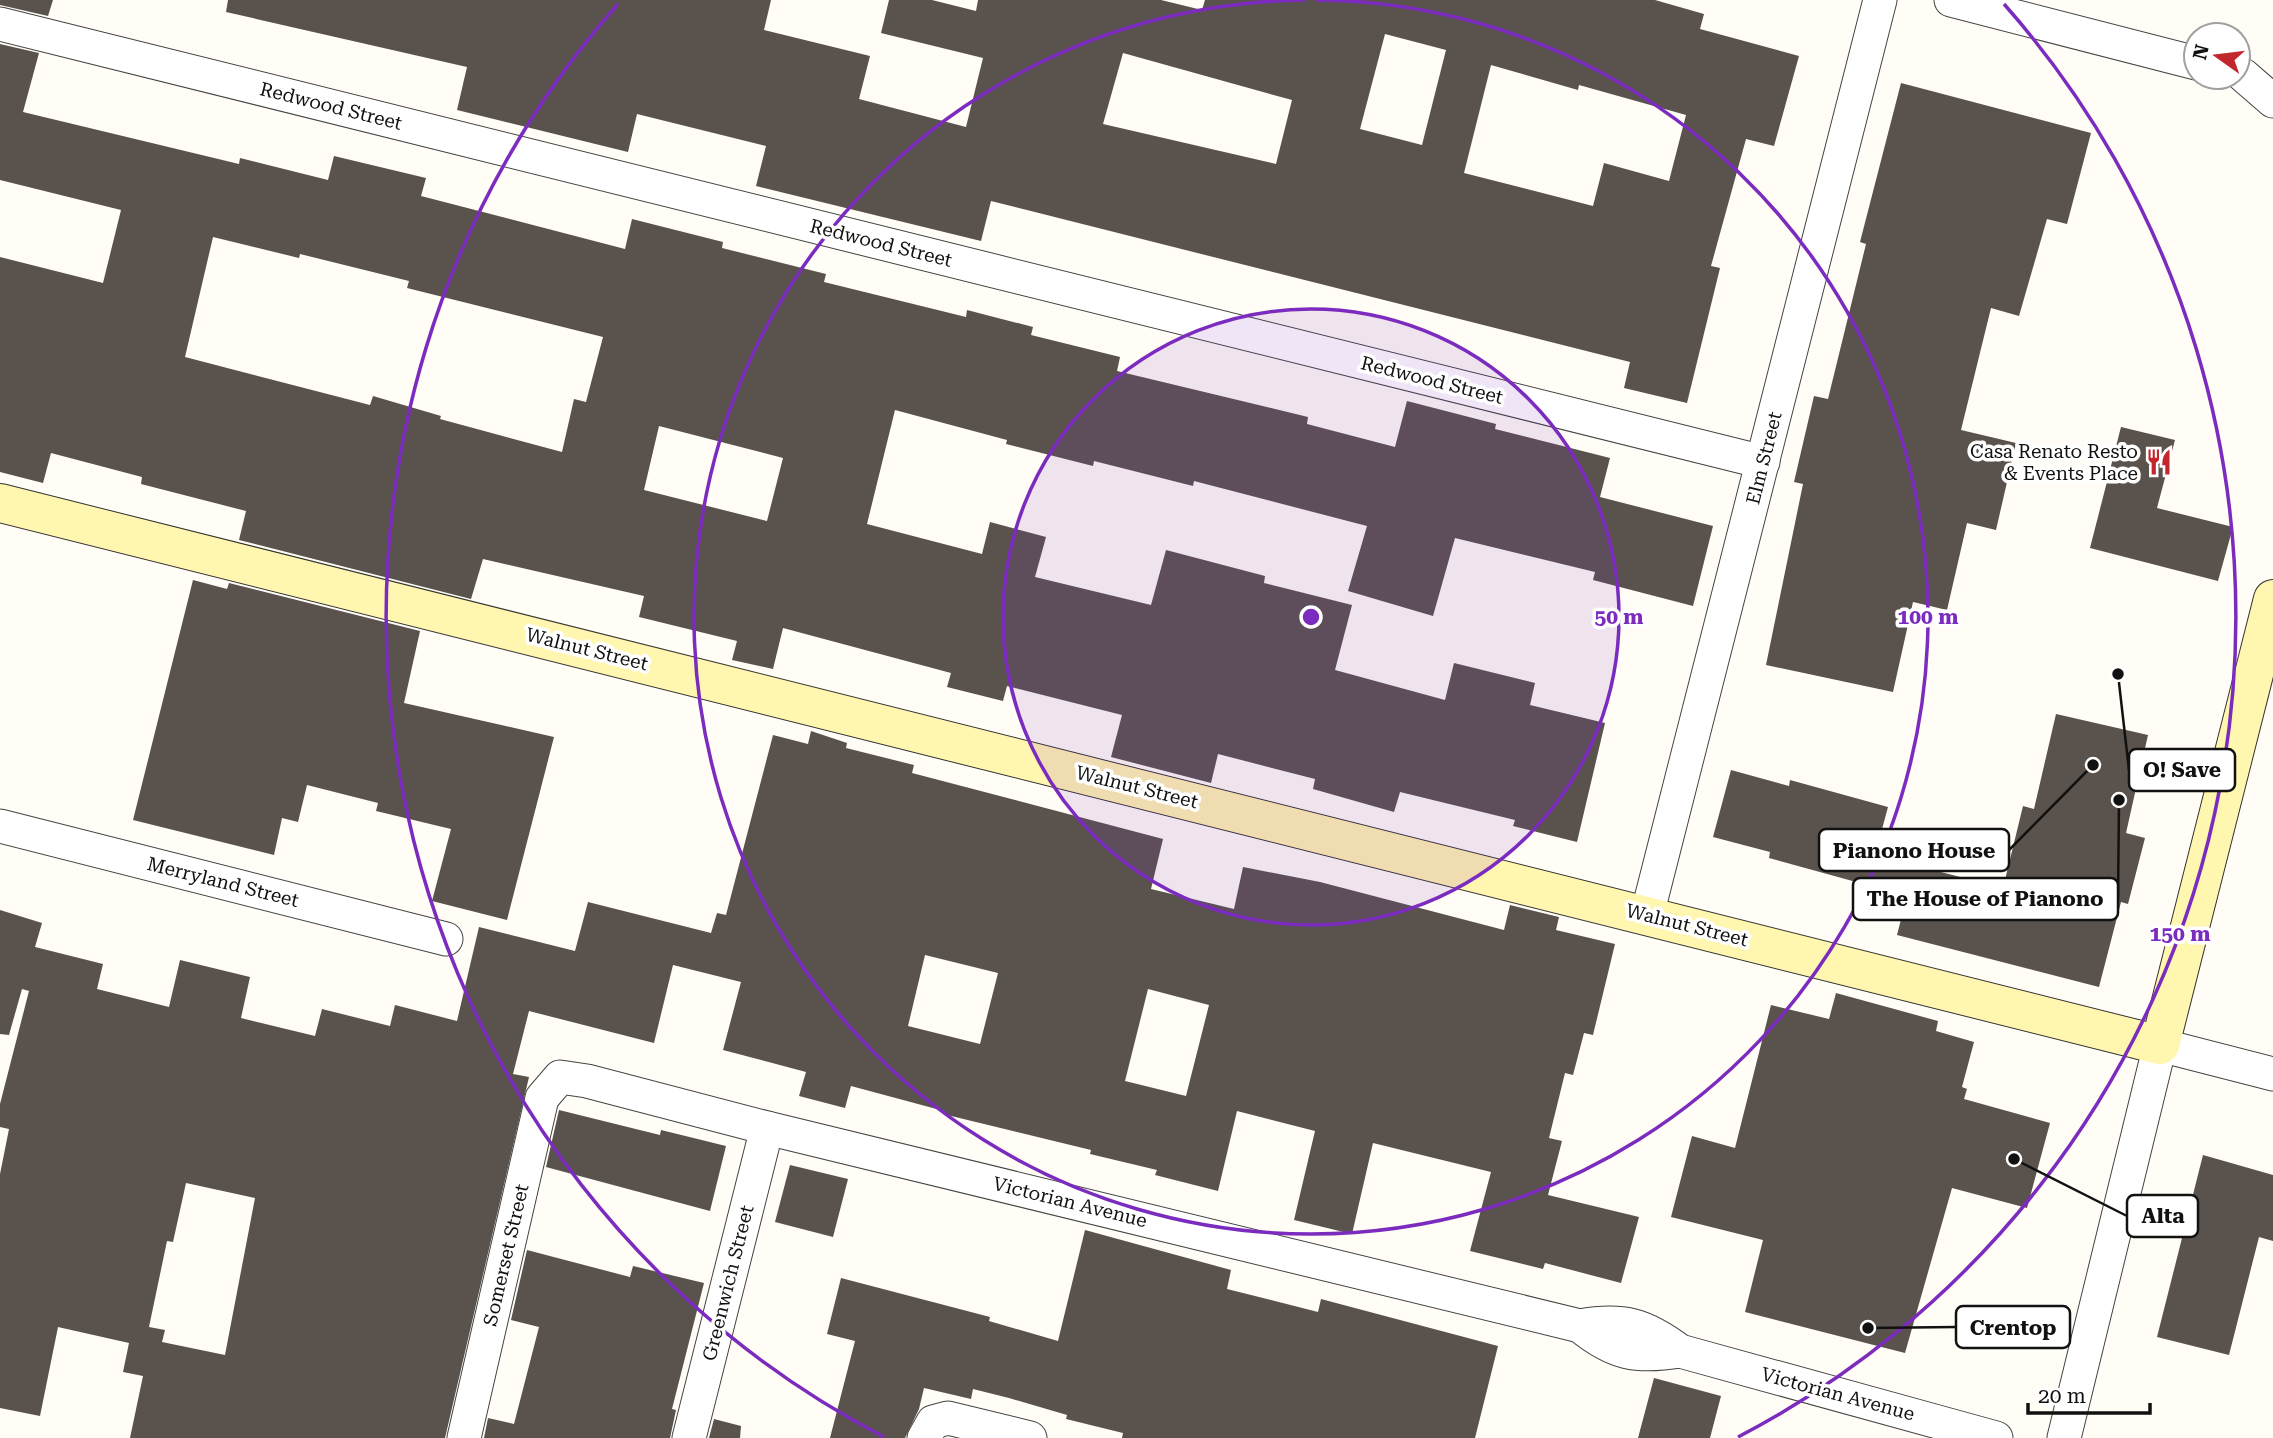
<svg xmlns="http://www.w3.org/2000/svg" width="2273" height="1438" viewBox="0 0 2273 1438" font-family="'Roboto Serif',serif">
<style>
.building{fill:#5a524d;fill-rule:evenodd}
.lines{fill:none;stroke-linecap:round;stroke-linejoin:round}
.street-casing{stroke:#444;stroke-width:35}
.secondary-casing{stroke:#333;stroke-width:40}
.street{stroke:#fff;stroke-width:33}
.secondary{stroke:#fff6b0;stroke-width:38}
.ring{fill:none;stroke:#7b2cbf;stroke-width:3.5}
.labels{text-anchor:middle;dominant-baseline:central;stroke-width:7;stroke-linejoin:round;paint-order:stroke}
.street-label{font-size:19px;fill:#111;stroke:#fff}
.poi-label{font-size:19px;fill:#111;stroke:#fff;text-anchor:end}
.centre{fill:#7b2cbf;stroke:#fff;stroke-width:3.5}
.ring-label{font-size:21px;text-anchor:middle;font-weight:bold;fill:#7b2cbf;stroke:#fff;stroke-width:7;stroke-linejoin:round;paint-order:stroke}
.leader{fill:none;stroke:#111;stroke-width:2.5}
.callout-dot{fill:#111;stroke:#fff;stroke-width:2.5}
.callout{fill:#fff;stroke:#111;stroke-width:2.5}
.callout-label{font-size:21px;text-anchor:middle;font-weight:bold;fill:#111}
</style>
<rect width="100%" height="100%" fill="#fffdf5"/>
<g class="building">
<path d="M0,0H53L48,16L0,5Z"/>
<path d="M228,0H771L764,30L870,56L859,99L966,127L983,58L881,33L889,0H932L976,11L978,0H1161L1202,10L1205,0H1655L1704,14L1700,29L1799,56L1774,146L1746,139L1711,266L1720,268L1687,403L1624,388L1630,362L991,201L981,241L756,186L766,146L637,114L628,152L457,110L467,67L226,12ZM1385,34L1446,50L1422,145L1360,129ZM1123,53L1292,100L1276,164L1103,124ZM1491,65L1578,90L1579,85L1686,115L1669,181L1604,163L1593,206L1464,173Z"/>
<path d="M0,44L39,53L23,112L239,164L240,158L328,180L334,156L426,178L421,196L625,249L632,219L723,242L722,248L826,274L824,282L966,317L967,310L1033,327L1031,335L1120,357L1117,371L1308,417L1307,424L1395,447L1407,401L1496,424L1495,429L1610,458L1600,497L1713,526L1693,606L1593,580L1595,572L1455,538L1433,616L1348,591L1367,526L1194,481L1193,486L1094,461L1093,466L1006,444L1007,440L895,410L867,524L982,554L990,522L1046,537L1035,577L1151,605L1166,550L1265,576L1264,583L1352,605L1335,670L1445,700L1454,663L1535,683L1530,705L1605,723L1577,842L1513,826L1515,820L1400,792L1394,812L1313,789L1315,779L1218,754L1211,783L1111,757L1122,715L1007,686L1003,701L947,687L951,673L783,628L773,669L732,660L737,641L639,617L644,596L483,559L471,599L239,540L246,511L141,484L142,477L51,453L43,483L0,472V257L103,283L121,210L0,180ZM213,237L299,258L300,254L409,281L407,288L603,337L586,402L574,399L562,452L440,419L441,416L373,396L370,405L185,357ZM659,426L783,458L767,521L644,490Z"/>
<path d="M1901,83L2091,133L2067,224L2047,219L2019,316L1991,308L1961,430L2016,443L1996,530L1967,523L1947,610L1913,602L1893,692L1766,665L1803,484L1794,482L1814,396L1828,399L1866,244L1860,242Z"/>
<path d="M2121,427L2175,440L2157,508L2233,527L2218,581L2090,548Z"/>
<path d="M193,580L227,589L229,583L420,631L404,703L554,737L507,920L432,901L451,829L376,811L378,803L307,785L298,822L282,818L274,855L133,820Z"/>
<path d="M2056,714L2148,735L2126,833L2145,838L2128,904L2121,902L2099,987L1897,935L1907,896L1769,858L1770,852L1713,837L1731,770L1789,786L1790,780L1888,807L1875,855L2003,888L2023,806L2034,809Z"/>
<path d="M811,731L847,743L846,748L914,765L912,773L1163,839L1151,889L1234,909L1243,867L1320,882L1504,930L1510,905L1559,917L1556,930L1615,944L1593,1035L1584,1033L1573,1075L1565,1073L1549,1138L1562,1141L1548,1195L1639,1217L1621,1283L1545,1263L1543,1269L1470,1251L1491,1172L1373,1143L1352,1234L1294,1220L1315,1131L1237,1111L1218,1191L1155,1175L1157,1170L1090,1154L1091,1150L943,1114L944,1111L851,1086L845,1108L799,1096L806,1072L723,1050L741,982L673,965L654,1043L529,1011L513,1074L529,1077L445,1438H130L143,1376L123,1372L129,1343L58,1327L40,1416L0,1408V1174L9,1129L0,1127V1104L29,991L22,989L9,1035L0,1034V910L42,923L35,947L103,964L97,989L169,1007L180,960L250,977L241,1018L315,1036L322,1009L390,1026L395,1005L457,1021L479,927L575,951L588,902L711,933L717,913L726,915L773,735L808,744ZM925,955L998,973L980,1044L908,1026ZM1148,989L1209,1005L1186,1096L1125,1081ZM186,1183L255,1198L225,1355L162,1342L165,1330L149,1327L167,1241L173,1242Z"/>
<path d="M1836,993L1938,1021L1936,1031L1974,1042L1962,1087L1967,1089L1964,1099L2050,1123L2027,1208L1952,1188L1905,1353L1745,1312L1763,1240L1671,1217L1692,1136L1735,1148L1771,1005L1829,1019Z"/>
<path d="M559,1110L660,1135L661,1130L726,1146L710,1211L546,1167Z"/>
<path d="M2203,1155L2273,1175V1241L2259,1237L2229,1355L2157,1337Z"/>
<path d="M790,1165L848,1179L833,1237L775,1222Z"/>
<path d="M1085,1230L1231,1270L1227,1289L1318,1312L1321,1299L1498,1346L1475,1438H1122L1123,1433L1066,1419L1067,1415L1009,1398L973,1389L971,1399L924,1388L919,1409L905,1438H830L855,1341L827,1334L841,1278L990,1317L989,1321L1058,1341Z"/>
<path d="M527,1250L630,1277L633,1266L704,1283L672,1409L676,1410L670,1438H484L488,1418L514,1424L539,1327L511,1320Z"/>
<path d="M1654,1378L1721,1396L1710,1438H1638Z"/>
<path d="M714,1419L741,1426L740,1438H709Z"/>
</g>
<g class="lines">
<g class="street-casing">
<g id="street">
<path d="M1951,0L2196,63"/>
<path d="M0,24L1763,462"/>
<path d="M2243,75L2273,101"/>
<path d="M0,826L446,939"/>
<path d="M1647,915L1880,0"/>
<path d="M1580,1326C1614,1354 1637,1358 1680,1351"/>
<path d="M464,1438L542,1098L560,1077L587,1081L767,1128L1580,1326C1623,1318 1645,1325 1680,1351L1996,1438"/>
<path d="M689,1438L767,1128"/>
<path d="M924,1438L933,1422L948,1418L1030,1438"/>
<path d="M2064,1438L2160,1045L2273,1074"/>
</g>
</g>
<g class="secondary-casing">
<path id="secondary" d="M0,503L2160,1045L2273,599"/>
</g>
<use href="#street" class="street"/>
<use href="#secondary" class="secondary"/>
</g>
<circle cx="1311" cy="617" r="308" fill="#7b2cbf" fill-opacity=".12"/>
<g class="ring">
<circle cx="1311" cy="617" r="308"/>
<path d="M1316 0A617 617 0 1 1 1306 0"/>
<path d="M884 1437A925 925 0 0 1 618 4M2004 4A925 925 0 0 1 1738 1437"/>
</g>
<defs>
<g id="restaurant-bare" transform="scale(2.1)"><path d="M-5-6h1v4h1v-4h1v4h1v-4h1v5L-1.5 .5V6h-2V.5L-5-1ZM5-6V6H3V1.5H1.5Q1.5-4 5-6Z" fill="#c4262e" stroke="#fff" stroke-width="2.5" paint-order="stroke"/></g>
</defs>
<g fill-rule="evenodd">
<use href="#restaurant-bare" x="2159" y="462"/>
</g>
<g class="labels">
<g class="street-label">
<text transform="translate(331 106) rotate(14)">Redwood Street</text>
<text transform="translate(881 243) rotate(14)">Redwood Street</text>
<text transform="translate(1432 380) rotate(14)">Redwood Street</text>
<text transform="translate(1764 458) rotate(-76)">Elm Street</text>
<text transform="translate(587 649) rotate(14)">Walnut Street</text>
<text transform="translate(1137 787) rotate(14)">Walnut Street</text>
<text transform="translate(223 882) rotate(14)">Merryland Street</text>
<text transform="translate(1687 925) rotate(14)">Walnut Street</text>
<text transform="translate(1070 1202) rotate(14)">Victorian Avenue</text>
<text transform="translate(506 1255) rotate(-77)">Somerset Street</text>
<text transform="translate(728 1283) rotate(-76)">Greenwich Street</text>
<text transform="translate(1838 1394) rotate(15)">Victorian Avenue</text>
</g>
<g class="poi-label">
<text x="2138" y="451">Casa Renato Resto<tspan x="2138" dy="22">&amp; Events Place</tspan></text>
</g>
</g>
<circle cx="1311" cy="617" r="10" class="centre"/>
<g class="ring-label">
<text x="1619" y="624">50 m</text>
<text x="1928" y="624">100 m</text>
<text x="2180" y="941">150 m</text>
</g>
<path class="leader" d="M2118 674L2129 770M2093 765L2009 850M2119 800L2118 899M2014 1159L2127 1216M1868 1328L1956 1327"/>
<g class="callout-dot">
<circle cx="2118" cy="674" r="7"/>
<circle cx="2093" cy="765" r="7"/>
<circle cx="2119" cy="800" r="7"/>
<circle cx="2014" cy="1159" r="7"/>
<circle cx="1868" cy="1328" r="7"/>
</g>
<g class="callout">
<rect x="2129" y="749" width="106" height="42" rx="7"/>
<rect x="1819" y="829" width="190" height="42" rx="7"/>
<rect x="1853" y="878" width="265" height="42" rx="7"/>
<rect x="2127" y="1195" width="71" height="42" rx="7"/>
<rect x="1956" y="1306" width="114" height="42" rx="7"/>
</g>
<g class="callout-label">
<text x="2182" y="777">O! Save</text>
<text x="1914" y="858">Pianono House</text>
<text x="1985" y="906">The House of Pianono</text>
<text x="2163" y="1223">Alta</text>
<text x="2013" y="1335">Crentop</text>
</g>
<g transform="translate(2217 56) rotate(284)"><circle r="33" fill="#ffffff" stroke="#a0a0a0" stroke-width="2"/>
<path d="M0-5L12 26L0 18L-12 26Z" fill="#c4262e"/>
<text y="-10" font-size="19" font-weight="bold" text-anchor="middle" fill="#111111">N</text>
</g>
<path d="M2028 1403v10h122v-10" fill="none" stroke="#111111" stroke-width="3.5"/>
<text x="2038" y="1403" font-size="21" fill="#111111" stroke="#ffffff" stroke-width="5" paint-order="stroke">20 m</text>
</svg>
